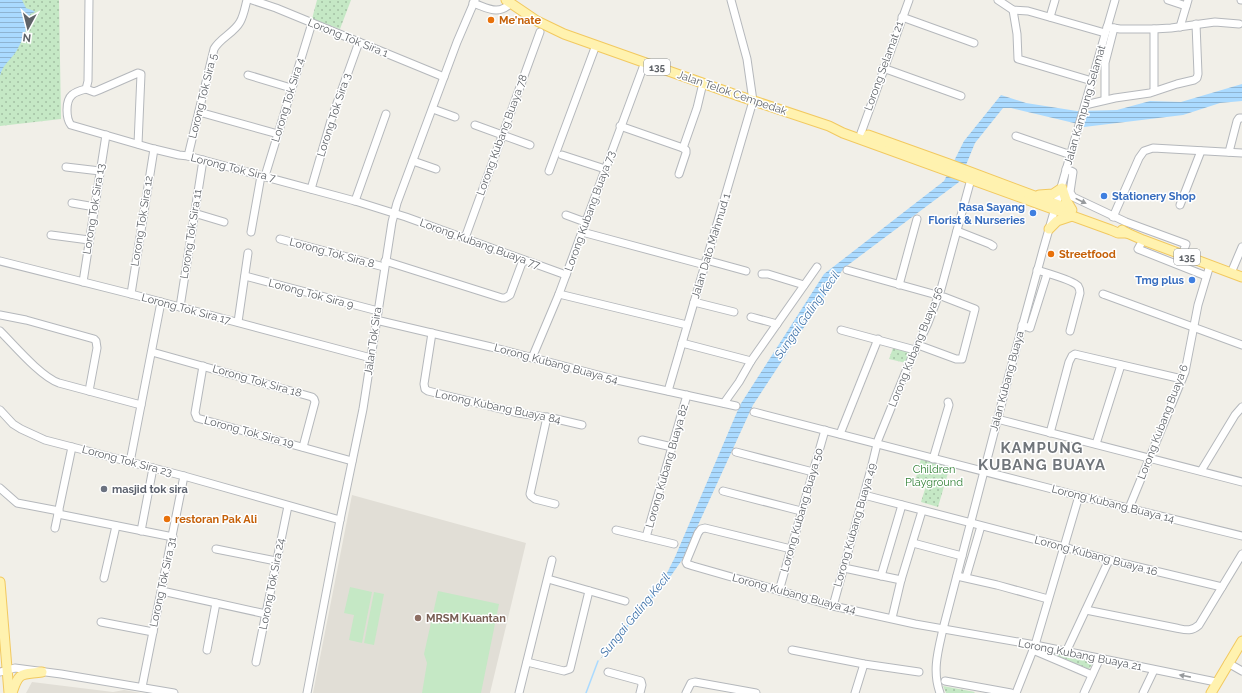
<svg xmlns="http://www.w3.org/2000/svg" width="1242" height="693" viewBox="0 0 1242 693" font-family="Raleway,sans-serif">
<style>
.education{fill:#e1ded6}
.park{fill:url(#park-dots)}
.pitch{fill:#c5e8c5}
.water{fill:url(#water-rules)}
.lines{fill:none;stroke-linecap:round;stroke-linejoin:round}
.stream{stroke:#aadaff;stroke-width:1.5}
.minor-casing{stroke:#b5b8bc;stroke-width:9}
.major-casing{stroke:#f2c960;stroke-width:11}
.minor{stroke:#fff;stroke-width:7}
.major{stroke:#fff2af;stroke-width:9}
.oneway{fill:#979a9d}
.food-dot{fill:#e8710a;stroke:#fff;stroke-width:1.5}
.shop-dot{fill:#3f7fe0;stroke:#fff;stroke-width:1.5}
.worship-dot{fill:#6b7280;stroke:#fff;stroke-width:1.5}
.education-dot{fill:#8d6e63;stroke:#fff;stroke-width:1.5}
.labels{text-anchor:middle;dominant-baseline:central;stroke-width:3;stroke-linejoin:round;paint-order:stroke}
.shield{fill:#fff;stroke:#8f9295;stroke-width:1}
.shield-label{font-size:10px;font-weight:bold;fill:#5f6368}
.food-label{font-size:11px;font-weight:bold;fill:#c56008;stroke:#fff;text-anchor:start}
.street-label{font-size:11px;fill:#5f6368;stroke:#fff}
.shop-label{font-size:11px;font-weight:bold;fill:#366cbe;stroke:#fff;text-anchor:end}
.park-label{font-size:11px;fill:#348238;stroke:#fff}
.worship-label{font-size:11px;font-weight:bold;fill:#5b616d;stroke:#fff;text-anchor:start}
.education-label{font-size:11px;font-weight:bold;fill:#785e54;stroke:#fff;text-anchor:start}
.water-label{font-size:12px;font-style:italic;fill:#4174aa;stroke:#fff}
.district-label{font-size:15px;font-weight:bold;letter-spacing:1px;fill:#70757a;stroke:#fff}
</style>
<defs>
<pattern id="park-dots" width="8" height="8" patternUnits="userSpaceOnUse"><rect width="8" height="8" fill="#c5e8c5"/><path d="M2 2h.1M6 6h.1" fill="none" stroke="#a3c0a4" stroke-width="1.8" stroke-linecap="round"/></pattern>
<pattern id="water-rules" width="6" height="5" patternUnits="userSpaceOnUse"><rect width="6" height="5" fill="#aadaff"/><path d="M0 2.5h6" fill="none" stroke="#8eb4d2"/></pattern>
</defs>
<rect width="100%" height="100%" fill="#f1efe8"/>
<g class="education">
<path d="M352,495L526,543L490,693H313Z"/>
<path d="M32,682L113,692L124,690L141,693H26Z"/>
</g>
<g class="park">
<path d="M0,0H59L61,119L0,126Z"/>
<path d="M317,0H351L340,29L312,19Z"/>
<path d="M893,348L910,352L906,363L889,359Z"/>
<path d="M921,459L950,466L938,507L921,502L926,486L915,481Z"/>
<path d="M1040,649L1095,660L1089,669Z"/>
<path d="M943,686L975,692L974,693H946Z"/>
</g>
<g class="pitch">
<path d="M350,587L372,592L362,643L349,640L354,615L344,613Z"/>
<path d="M438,591L499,604L481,693H422L427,663L424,654Z"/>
<path d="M374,592L384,594L374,645L364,643Z"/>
</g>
<g class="water">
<path d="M0,0H22L26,8L34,11L35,12L30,14C27,27 24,38 17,50C12,59 2,65 0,76Z"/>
<path d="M1242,84V101L1220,103L1183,115L1084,127L1074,123L1011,108H1003L975,143L959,182L844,268L833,283L753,405L682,560L668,580L597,663L666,575L675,557L740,405L824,274L944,181L964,141L1001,95L1026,103L1077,111L1117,110L1150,101L1181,102Z"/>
</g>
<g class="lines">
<path class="stream" d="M586,693L598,661"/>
<g class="minor-casing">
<g id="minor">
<path d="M89,0L88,81L86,89C82,90 75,92 72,95C65,101 66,119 71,125L154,149L179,155L188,156L355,201L406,217L566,275"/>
<path d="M252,0L276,8L444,77"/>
<path d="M998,0L1013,10L1028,11L1105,33"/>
<path d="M1168,0L1186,6"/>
<path d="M1241,0H1242"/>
<path d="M473,3C488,8 498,16 511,3"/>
<path d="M1013,10L1017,34L1018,59L1092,81"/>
<path d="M902,17L974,43"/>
<path d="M1050,17L1055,0"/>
<path d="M1107,27L1120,29H1154L1171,28L1215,22L1239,24"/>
<path d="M1180,27L1188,0"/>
<path d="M1154,29V91"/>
<path d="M883,68L961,96"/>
<path d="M248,75L291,88"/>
<path d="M86,89L94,92L99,90L138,73L141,74L138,144"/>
<path d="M1105,99V63L1114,28"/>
<path d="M1085,105L1115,98L1150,93L1177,84L1194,80L1197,78L1198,74L1196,24"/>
<path d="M433,109L455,117"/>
<path d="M199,112L278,134"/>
<path d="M475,125L530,145"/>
<path d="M620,126L683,148"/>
<path d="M861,133L909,0"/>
<path d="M1016,136L1071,155"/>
<path d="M683,148L697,108L703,83"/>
<path d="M1229,152L1237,121L1239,118H1242"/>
<path d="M562,155L605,169"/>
<path d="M188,156L214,49C220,38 234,33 240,22C244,15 245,7 247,0"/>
<path d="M413,161L436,169"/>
<path d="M66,167L100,171"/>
<path d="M1066,169L1073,172L1070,192L1073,197L1126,222L1186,244L1182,255"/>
<path d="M549,171L596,45"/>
<path d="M679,174L686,153V150L683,148"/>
<path d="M265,176L312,23"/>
<path d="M311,189L332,117L359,42"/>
<path d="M355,201L386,114"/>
<path d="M72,203L95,207"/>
<path d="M1180,205L1201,151"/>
<path d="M194,213L224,222"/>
<path d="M566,215L585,222"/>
<path d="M1113,217L1139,158L1144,151L1153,148L1242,153"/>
<path d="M957,231L990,244L993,246"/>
<path d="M251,232L261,176"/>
<path d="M582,232L705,265"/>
<path d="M51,235L89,240"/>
<path d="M465,238L540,32"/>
<path d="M280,239L384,267"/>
<path d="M1143,240L1138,249L1206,276"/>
<path d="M706,260L746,271"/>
<path d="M0,261L131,294L371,358"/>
<path d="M385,261L502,298H505L510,295L523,260"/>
<path d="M847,270L944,297L975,309L962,359H956L918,345"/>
<path d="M1037,270C1046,273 1073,280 1078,286C1080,289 1080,290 1080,293L1070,331"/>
<path d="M1231,273L1242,247"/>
<path d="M762,274H768L804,285"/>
<path d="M245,276L378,311"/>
<path d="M83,282L106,135"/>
<path d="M899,285L917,219"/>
<path d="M131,294L154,149"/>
<path d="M559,294L687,325"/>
<path d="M1103,294L1242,345"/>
<path d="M694,302L734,312"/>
<path d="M180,307L203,160"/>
<path d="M0,315L26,320L94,339L96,341L97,348L89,391"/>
<path d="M751,317L777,324"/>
<path d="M376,320L491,347L617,380L736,406"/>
<path d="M238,322L248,253"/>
<path d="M1022,325L1030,328L1047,274"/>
<path d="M841,330L915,350"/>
<path d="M0,331C14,345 41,377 59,383L141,405"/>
<path d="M432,333L424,384L425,389L428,391L518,413L552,418L582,425"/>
<path d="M682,343L751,361"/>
<path d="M152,352L312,397L314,399L315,402L303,447"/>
<path d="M532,358L559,294L645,62"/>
<path d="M203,366L195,413L197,418L352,461"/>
<path d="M668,391L753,101L747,59L731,0"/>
<path d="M724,403L739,382L751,361L817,267"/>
<path d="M0,410L13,424L21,429L45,440L184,476L340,520"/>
<path d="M754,412L1079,496L1242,536"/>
<path d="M547,417L530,494L531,496L535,499L555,504"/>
<path d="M997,419L1242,482"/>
<path d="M1050,433L1069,362L1072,356L1075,354L1079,355L1182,379"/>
<path d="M840,434L878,339"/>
<path d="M642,440L672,447"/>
<path d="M1096,444L1121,365"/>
<path d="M736,452L813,472"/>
<path d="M933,459L949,405L948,402"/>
<path d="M130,462L161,302"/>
<path d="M1201,471L1235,415L1242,407"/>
<path d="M0,488L17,503L59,511"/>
<path d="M723,491L801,511"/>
<path d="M864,495L1064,547L1109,560L1222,587"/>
<path d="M1129,508L1185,372L1198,305L1210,265"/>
<path d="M58,514L173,537"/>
<path d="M55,528L72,447"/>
<path d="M616,530L674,544"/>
<path d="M141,531L153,468"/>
<path d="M646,537L687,395"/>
<path d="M913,543L962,556"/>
<path d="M216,549L276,561"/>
<path d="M791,549L705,528L701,529L698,533L686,562L687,564L693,566L833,606L915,624L1035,645L1216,682"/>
<path d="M844,568L901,580"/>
<path d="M881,576L902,505"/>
<path d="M957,576L997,585L1048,599"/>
<path d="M966,577L981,526"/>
<path d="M104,578L116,526"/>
<path d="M548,579L625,601"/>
<path d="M162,591L266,614"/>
<path d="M779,591L825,430"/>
<path d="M833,606L871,469L878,440L908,366L928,323L941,289L971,179"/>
<path d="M1086,610L1176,628C1186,630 1191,632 1199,625L1242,554"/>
<path d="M892,618L901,580L922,511"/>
<path d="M101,622L153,632"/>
<path d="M207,650L216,603"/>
<path d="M792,650L864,664L919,672"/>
<path d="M1033,650L1092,675"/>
<path d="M1066,652L1109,560"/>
<path d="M256,662L288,506"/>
<path d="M527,662L564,671L570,669L589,591"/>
<path d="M1228,663L1242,671"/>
<path d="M0,672L15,668L61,674L174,693"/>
<path d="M608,672L641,681L642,685L640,693"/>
<path d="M945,681L1011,693"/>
<path d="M142,687L184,476"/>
<path d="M307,693L340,520L363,409L392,222L397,203L457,42L475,0"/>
<path d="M519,693L552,560"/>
<path d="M686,693L691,683L695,682L756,693"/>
<path d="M855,693L864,664"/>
<path d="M940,693C932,671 938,651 943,629L1009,375L1043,250L1115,0"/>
<path d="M1016,693L1035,645L1079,496"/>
<path d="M1084,693L1100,658"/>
<path d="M1143,693L1154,670"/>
</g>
</g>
<g class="major-casing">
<g id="major">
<path d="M506,0L537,21L564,34L739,96L829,126L843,133L1111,230L1118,233H1127"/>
<path d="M868,135L949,164L1064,207"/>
<path d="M1039,195L1053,194L1062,188L1066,200L1072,210"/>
<path d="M1049,229L1057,221L1072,216"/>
<path d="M1122,230L1127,233L1143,240L1242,277"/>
<path d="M0,582L9,693"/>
<path d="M12,693C19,671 21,675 42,672"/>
<path d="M1211,693L1242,641"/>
</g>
</g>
<use href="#minor" class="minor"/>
<use href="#major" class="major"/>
</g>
<defs><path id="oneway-solid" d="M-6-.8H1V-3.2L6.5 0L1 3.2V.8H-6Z"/></defs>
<g class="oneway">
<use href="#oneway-solid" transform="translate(1081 201) rotate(26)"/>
<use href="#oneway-solid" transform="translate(1185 676) rotate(-169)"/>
</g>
<g class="food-dot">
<circle cx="491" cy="20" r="4"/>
<circle cx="1051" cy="254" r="4"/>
<circle cx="167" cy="519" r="4"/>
</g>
<g class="shop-dot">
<circle cx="1104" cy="196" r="4"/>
<circle cx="1033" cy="213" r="4"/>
<circle cx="1192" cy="280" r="4"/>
</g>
<circle class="worship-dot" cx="104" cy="489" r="4"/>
<circle class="education-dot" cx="418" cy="618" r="4"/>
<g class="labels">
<g class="shield">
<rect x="644" y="59" width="26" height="16" rx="3"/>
<rect x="1174" y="249" width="26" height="16" rx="3"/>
</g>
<g class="shield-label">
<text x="657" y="67">135</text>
<text x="1187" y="257">135</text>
</g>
<g class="food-label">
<text x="499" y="20">Me'nate</text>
<text x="1059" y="254">Streetfood</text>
<text x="175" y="519">restoran Pak Ali</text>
</g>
<g class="street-label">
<text transform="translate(348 38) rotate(22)">Lorong Tok Sira 1</text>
<text transform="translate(884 66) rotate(-70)">Lorong Selamat 21</text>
<text transform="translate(732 93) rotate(19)">Jalan Telok Cempedak</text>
<text transform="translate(203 96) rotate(-76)">Lorong Tok Sira 5</text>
<text transform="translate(288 100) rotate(-73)">Lorong Tok Sira 4</text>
<text transform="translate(1085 105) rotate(-74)">Jalan Kampung Selamat</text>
<text transform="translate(334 115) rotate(-72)">Lorong Tok Sira 3</text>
<text transform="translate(502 135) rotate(-70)">Lorong Kubang Buaya 78</text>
<text transform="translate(233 168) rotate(14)">Lorong Tok Sira 7</text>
<text transform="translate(94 209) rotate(-81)">Lorong Tok Sira 13</text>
<text transform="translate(590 211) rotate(-70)">Lorong Kubang Buaya 73</text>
<text transform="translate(142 221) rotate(-81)">Lorong Tok Sira 12</text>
<text transform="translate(191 234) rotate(-81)">Lorong Tok Sira 11</text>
<text transform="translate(480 244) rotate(20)">Lorong Kubang Buaya 77</text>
<text transform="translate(711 246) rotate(-73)">Jalan Dato Mahmud 1</text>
<text transform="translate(332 253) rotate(15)">Lorong Tok Sira 8</text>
<text transform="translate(311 294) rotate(15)">Lorong Tok Sira 9</text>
<text transform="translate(186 309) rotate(15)">Lorong Tok Sira 17</text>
<text transform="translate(373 341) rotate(-82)">Jalan Tok Sira</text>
<text transform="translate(916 347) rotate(-68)">Lorong Kubang Buaya 56</text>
<text transform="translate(556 364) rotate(15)">Lorong Kubang Buaya 54</text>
<text transform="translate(257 381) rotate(16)">Lorong Tok Sira 18</text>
<text transform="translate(1007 381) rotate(-75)">Jalan Kubang Buaya</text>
<text transform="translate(498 407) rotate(12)">Lorong Kubang Buaya 84</text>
<text transform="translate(1163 422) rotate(-69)">Lorong Kubang Buaya 6</text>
<text transform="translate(249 432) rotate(15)">Lorong Tok Sira 19</text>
<text transform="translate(127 461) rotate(15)">Lorong Tok Sira 23</text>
<text transform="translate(667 466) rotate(-74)">Lorong Kubang Buaya 82</text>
<text transform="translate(1113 504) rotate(14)">Lorong Kubang Buaya 14</text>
<text transform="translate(802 510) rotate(-74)">Lorong Kubang Buaya 50</text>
<text transform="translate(855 525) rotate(-74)">Lorong Kubang Buaya 49</text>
<text transform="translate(1096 556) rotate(15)">Lorong Kubang Buaya 16</text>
<text transform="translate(163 582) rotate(-78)">Lorong Tok Sira 31</text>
<text transform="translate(272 584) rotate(-79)">Lorong Tok Sira 24</text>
<text transform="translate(794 594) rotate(15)">Lorong Kubang Buaya 44</text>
<text transform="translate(1080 655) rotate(11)">Lorong Kubang Buaya 21</text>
</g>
<g class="shop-label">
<text x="1112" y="196" text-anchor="start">Stationery Shop</text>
<text x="1025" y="207">Rasa Sayang<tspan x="1025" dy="13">Florist &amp; Nurseries</tspan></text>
<text x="1184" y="280">Tmg plus</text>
</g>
<g class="park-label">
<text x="934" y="469">Children<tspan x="934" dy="13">Playground</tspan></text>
</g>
<g class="worship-label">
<text x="112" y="489">masjid tok sira</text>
</g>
<g class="education-label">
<text x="426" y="618">MRSM Kuantan</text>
</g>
<g class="water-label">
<text transform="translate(807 315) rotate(-55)">Sungai Galing Kecil</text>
<text transform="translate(635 615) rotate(-51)">Sungai Galing Kecil</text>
</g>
<g class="district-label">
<text x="1042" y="448">KAMPUNG<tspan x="1042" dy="17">KUBANG BUAYA</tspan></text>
</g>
</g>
<g transform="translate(28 28) rotate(187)" stroke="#ffffff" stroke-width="3" paint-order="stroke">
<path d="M0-3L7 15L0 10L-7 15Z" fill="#5f6368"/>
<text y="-6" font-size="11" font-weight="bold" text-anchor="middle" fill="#5f6368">N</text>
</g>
</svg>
